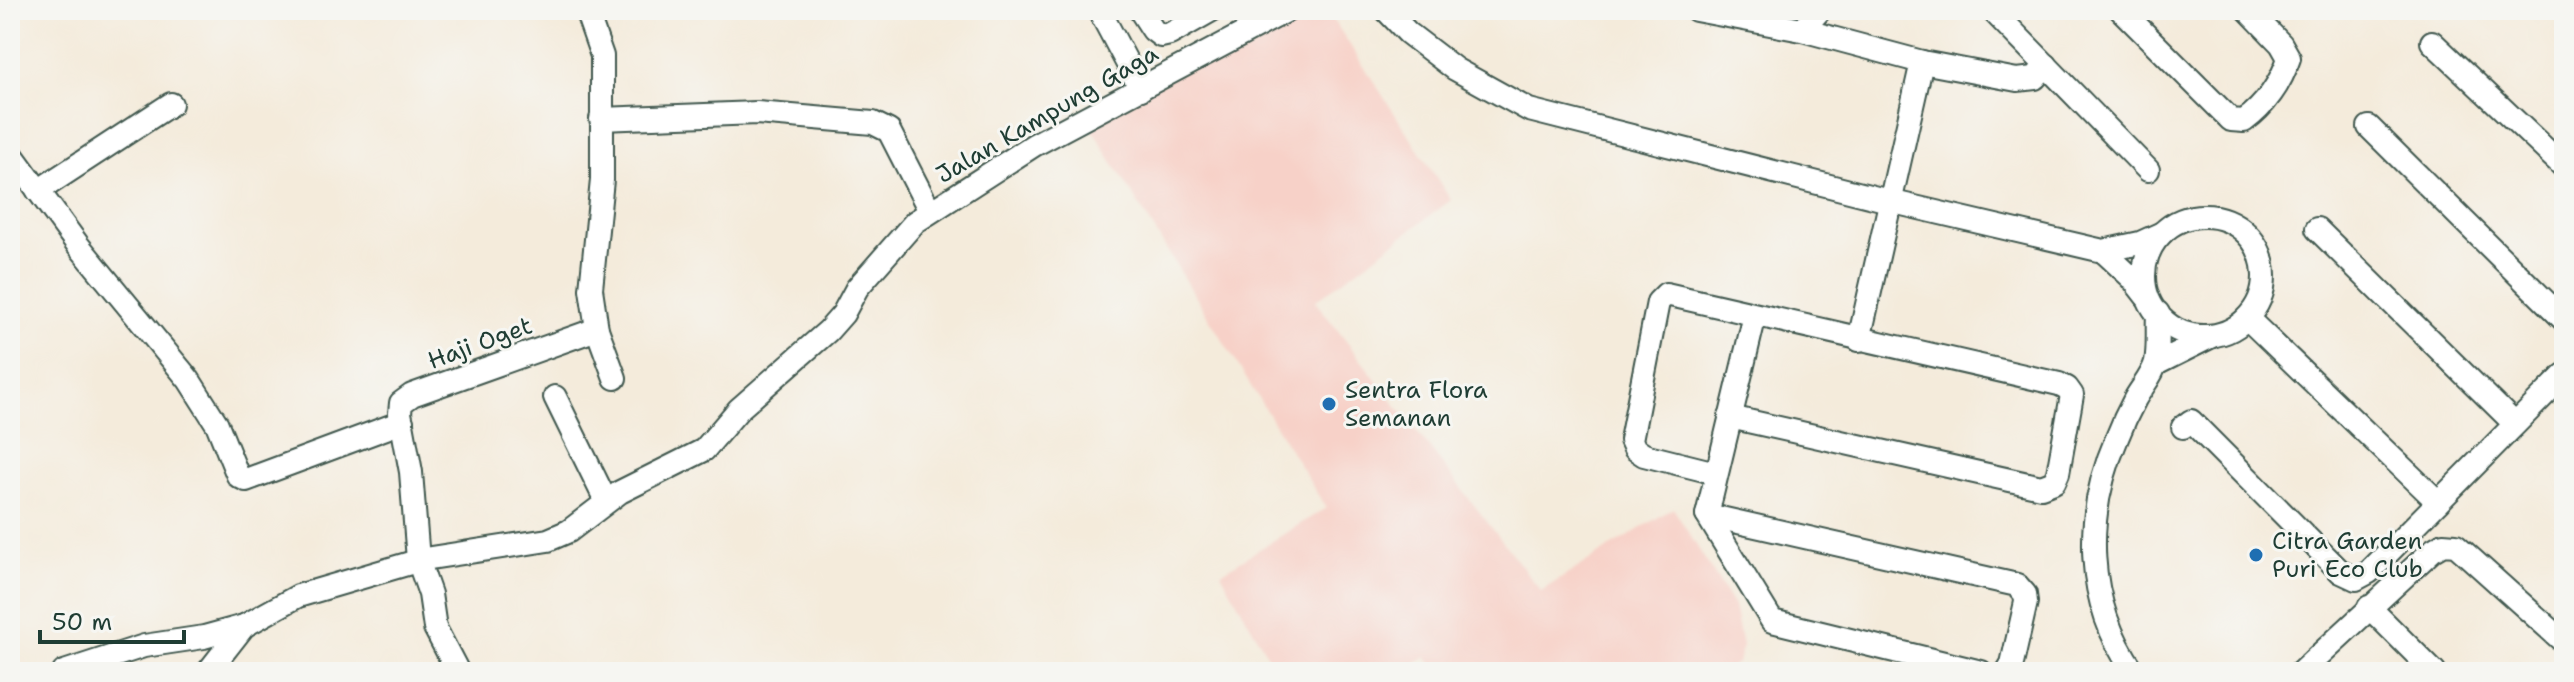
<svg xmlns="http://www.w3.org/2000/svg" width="2574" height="682" viewBox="0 0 2574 682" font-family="'Shantell Sans',sans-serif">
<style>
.built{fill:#f7d1c8}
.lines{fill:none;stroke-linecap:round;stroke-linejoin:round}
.minor-casing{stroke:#3f574d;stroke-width:26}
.minor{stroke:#fff;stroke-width:22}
.poi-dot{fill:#1f6fb2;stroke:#f6f6f2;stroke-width:3}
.labels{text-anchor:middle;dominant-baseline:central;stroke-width:6;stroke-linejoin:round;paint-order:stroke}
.street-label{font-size:24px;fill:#1f3d34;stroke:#f6f6f2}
.poi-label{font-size:24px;fill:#1f3d34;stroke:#f6f6f2;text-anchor:start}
</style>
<rect width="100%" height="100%" fill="#f6f6f2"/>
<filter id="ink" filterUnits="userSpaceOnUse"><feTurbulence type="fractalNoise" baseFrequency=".0125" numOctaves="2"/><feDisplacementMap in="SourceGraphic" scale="16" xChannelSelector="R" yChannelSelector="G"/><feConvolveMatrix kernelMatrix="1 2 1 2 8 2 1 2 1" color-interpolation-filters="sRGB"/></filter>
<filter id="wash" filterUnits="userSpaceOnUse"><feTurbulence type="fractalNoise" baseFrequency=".006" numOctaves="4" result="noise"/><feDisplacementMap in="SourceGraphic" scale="32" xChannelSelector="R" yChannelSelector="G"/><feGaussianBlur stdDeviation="1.8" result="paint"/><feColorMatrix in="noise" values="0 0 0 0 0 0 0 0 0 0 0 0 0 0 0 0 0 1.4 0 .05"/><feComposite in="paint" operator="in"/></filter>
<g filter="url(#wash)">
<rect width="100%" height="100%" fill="#f4ebdb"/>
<path class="built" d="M1292,10H1327L1451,200L1315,301L1541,591L1673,508L1734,606L1742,646L1738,662L1722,672H1437L1426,656L1401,672H1277L1221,573L1326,508L1088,122Z"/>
</g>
<g filter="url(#ink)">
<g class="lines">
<g class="minor-casing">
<g id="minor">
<path d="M586,10L602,56V180L591,289L597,329L615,378"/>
<path d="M1099,10L1141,89"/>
<path d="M1140,10L1153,30L1161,36L1170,34L1212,10"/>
<path d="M1386,10L1408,33L1455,69L1529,110L1889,201L2103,251L2140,243L2162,233"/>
<path d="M1696,10L1802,30L1922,62L2017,80L2035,78L2046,65"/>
<path d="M1992,10L2148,170"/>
<path d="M2121,10L2231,120L2244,121C2265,106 2281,83 2289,58L2281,44L2248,10"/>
<path d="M1802,30L1820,10"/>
<path d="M2432,42L2564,167"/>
<path d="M601,119L757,113L873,123L889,131L930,211"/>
<path d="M2369,127L2564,320"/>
<path d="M10,152L78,245L189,380L217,424L238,476L246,480L402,422"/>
<path d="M38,191L171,104"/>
<circle cx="2204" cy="276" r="60"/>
<path d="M2317,229L2515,424"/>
<path d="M2103,251L2132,278L2146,296"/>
<path d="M1755,315L1707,515L1772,621L1981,672"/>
<path d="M2247,318L2438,502"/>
<path d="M1859,340L1922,62"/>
<path d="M2156,364L2212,336"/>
<path d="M555,397L606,501"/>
<path d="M2183,427L2191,421L2194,424L2341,572L2356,579L2369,572L2564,375"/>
<path d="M1716,473L1644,455L1635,449L1631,440L1658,302L1666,294L2059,384L2067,388L2072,395L2058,473L2054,482L2041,487L1730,417"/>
<path d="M1707,515L2017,585L2025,594L2026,602L2012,664L2007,672"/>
<path d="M2369,607L2434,672"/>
<path d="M64,672L144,646L204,637L244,626L298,596L424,559L548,540L569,531L620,492L704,450L739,409L828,331L843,314L857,288L915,222L1034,145L1288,10"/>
<path d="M208,672L244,626"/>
<path d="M458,672L435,628L430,594L418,560L411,472L400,413L401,403L412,395L597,329"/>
<path d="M2134,672C2085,602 2083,516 2117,438C2122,425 2128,412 2135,399C2141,388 2153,375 2156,362C2159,347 2157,328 2158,313"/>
<path d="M2301,672L2433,550L2443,544L2456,545L2564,642"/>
</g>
</g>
<use href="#minor" class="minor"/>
</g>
</g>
<g class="poi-dot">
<circle cx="1329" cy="404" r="8"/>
<circle cx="2256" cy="555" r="8"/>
</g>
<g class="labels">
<g class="street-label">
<text transform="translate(1047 114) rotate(-30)">Jalan Kampung Gaga</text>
<text transform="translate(480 343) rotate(-20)">Haji Oget</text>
</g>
<g class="poi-label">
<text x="1345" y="390">Sentra Flora<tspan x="1345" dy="28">Semanan</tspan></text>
<text x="2272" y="541">Citra Garden<tspan x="2272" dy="28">Puri Eco Club</tspan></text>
</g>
</g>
<rect width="2574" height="682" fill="none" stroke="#f6f6f2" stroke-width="40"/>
<path d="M40 630v12h144v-12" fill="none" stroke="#1f3d34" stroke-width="4"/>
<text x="52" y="630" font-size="24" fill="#1f3d34" stroke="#f6f6f2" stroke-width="6" paint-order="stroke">50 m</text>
</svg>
